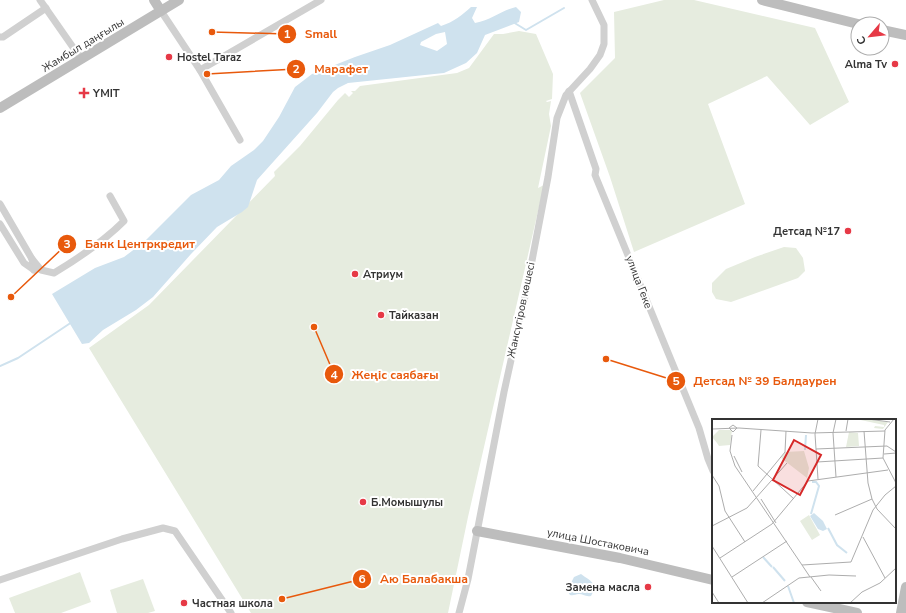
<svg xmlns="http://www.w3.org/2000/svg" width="906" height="613" viewBox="0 0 906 613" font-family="'Nunito Sans',sans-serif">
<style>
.green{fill:#e6ecdf}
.water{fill:#cfe2ee;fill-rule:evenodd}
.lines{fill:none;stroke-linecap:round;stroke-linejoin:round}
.stream{stroke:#cfe2ee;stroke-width:2}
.street{stroke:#d0d0d0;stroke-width:7}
.secondary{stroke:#bdbdbd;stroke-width:10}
.poi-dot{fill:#e63946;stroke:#fff;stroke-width:1.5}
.labels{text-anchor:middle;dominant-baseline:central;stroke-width:4;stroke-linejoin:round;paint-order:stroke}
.street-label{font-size:11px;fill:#333;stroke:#fff}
.poi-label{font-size:11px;font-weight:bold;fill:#333;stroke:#fff;text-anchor:start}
.inset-river{fill:none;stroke:#cfe2ee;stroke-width:2}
.inset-road{fill:none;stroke:#adadad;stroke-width:1}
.view{fill:#d62828;fill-opacity:0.15;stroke:#d62828;stroke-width:2}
.inset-edge{fill:none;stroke:#333;stroke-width:2}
.leader{fill:none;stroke:#e8590c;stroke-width:1.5}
.callout-dot{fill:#e8590c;stroke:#fff;stroke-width:1.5}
.mark-label{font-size:12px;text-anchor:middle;font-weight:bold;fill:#fff}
.callout-label{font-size:12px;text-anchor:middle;font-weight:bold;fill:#e8590c;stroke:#fff;stroke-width:4;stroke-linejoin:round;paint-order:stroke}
</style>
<rect width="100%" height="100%" fill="#fff"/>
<g class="green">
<path d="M664,0H694L815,28L849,102L810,125L767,76L708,104L745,204L634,252L610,177L580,93L615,58L614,12Z"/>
<path d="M519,31L536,34L553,74L552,99L546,101L547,102L551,101L549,114L551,126L538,188L544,185L468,517L448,613H251L89,348L149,305L275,176L274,172L300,146L338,100L345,93L349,97L353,93L351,91H355L360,86L457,73L469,68L494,34H503Z"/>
<path d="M784,247L796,248L803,258L805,271L798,278L731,302L716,299L712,292V283L726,269L755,257Z"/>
<path d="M80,572L91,602L61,613H15L9,598Z"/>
<path d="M143,579L155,611L148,613H117L110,590Z"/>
</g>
<g class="water">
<path d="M471,7H477L472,18L475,23C492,20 500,11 516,7L521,12L519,22L485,35L477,53L466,63L444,73L348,83L338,88L333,92L317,113L257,180L248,207L242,212L217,227L191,254L153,297L136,310L103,330L89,343L82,344L52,294L95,268L124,257L144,242L191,195L219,180L231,166L254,150L263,141L279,117L295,87L312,74L355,57L390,45L438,23L441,26C454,22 462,15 471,7ZM445,32L447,44L437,51L420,45L421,42L436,34Z"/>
<path d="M581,574C590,581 599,583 591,596C585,597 583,594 579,594C575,594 574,596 570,595L566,589V586L571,583L574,577Z"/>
</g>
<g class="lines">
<g class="stream">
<path d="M513,22L526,30L564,8"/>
<path d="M0,366L18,358L72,322"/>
</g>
<g class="street">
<path d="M40,0L77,53L83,59"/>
<path d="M161,11L200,70L240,140"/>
<path d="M0,37H3L46,8"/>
<path d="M200,70L321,0"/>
<path d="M569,91L596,169L595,175L699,428L708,459L713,471"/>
<path d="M0,204L32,259L34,270"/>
<path d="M0,224L24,263L34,270"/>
<path d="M32,259L41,270L54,273C79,258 103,242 124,221L110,196"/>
<path d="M0,580L122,539L163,528L175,531L231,613"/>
<path d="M459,613L468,579L504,392L526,292L548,177L557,118L566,95L590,69L600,55L604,44V25L592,0"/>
</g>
<g class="secondary">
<path d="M154,0L161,11"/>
<path d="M762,0L858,24"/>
<path d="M882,30L906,35"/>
<path d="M0,108L179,0"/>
<path d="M477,531L620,558L713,580"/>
<path d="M807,602L857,613"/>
<path d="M901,613L906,587"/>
</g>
</g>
<g class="poi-dot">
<circle cx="169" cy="57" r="4"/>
<circle cx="895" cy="64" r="4"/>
<path d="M82 87h4v4h4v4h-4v4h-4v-4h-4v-4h4z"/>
<circle cx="848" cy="231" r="4"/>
<circle cx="355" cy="274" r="4"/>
<circle cx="381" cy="315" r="4"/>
<circle cx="363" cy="502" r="4"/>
<circle cx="648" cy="587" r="4"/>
<circle cx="184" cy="603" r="4"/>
</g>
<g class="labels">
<g class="street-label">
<text transform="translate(83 45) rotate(-31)">Жамбыл даңғылы</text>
<text transform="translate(639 282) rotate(69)">улица Геке</text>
<text transform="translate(521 310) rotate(-78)">Жансүгіров көшесі</text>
<text transform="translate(598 542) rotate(11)">улица Шостаковича</text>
</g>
<g class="poi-label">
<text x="177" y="57">Hostel Taraz</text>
<text x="887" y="64" text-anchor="end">Alma Tv</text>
<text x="93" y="93">YMIT</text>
<text x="840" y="231" text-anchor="end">Детсад №17</text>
<text x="363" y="274">Атриум</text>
<text x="389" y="315">Тайказан</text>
<text x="371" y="502">Б.Момышулы</text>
<text x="640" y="587" text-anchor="end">Замена масла</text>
<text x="192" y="603">Частная школа</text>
</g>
</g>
<g transform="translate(712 419)">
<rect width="184" height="184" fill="#fff"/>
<path d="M144,0H154L176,3L171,10L162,9L163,7L172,8V6ZM7,11H20L18,26L7,27L5,24L0,18ZM137,13L146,14L147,27L134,28ZM92,32L97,49L95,59L69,39L73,33ZM97,96L108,116L100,121L88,102Z" fill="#e6ecdf"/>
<path d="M102,94L111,102L115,110L111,112L106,110L98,97Z" fill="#cfe2ee"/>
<path class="inset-river" d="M93,31L94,16M99,95L107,67L104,63H100M116,109L125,126L135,134M51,138L60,148M61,148L73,162M76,167L82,184"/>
<path class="inset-road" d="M156,0L178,3M182,0L173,11L171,39L184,64M21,6L25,9L21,13L17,9ZM0,10L27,9L100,14L173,12M49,11L46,47L82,80M134,12L136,0M152,12L156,64L160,80L165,90L184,110M20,16L18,32L23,47L90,146L139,143L161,91L173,76L184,67M104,30L175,27L184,33M172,35L184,34M22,37L30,53M105,43L171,39M0,56L7,67L13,92L33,123M124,58L121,14L124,0M106,60L103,15L106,0M96,62L176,51M41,72L73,33L74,12M49,80L64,104M123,96L160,80M0,107L35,89L75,44M151,118L173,159M0,127L36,184M8,139L60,105L96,62M90,146L98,158M20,158L75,122M99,158L109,172M0,173L7,184M50,184L87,159L117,156L144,157M138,184L150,173L168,164L184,149"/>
<path class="view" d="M82,21L109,36L88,76L61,61Z"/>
<rect width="184" height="184" class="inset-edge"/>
</g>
<path class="leader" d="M212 32L287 34M207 74L296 69M11 297L67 244M314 327L334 374M606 359L676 381M282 599L362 579"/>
<g class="callout-dot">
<circle cx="212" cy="32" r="4"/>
<circle cx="207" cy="74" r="4"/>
<circle cx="11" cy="297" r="4"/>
<circle cx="314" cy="327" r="4"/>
<circle cx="606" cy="359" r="4"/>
<circle cx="282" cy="599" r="4"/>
<circle cx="287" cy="34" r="10"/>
<circle cx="296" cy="69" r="10"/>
<circle cx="67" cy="244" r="10"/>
<circle cx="334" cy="374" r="10"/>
<circle cx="676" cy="381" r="10"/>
<circle cx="362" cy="579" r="10"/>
</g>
<g class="mark-label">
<text x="287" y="38">1</text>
<text x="296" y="73">2</text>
<text x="67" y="248">3</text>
<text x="334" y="379">4</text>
<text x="676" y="385">5</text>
<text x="362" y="583">6</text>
</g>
<g class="callout-label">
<text x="321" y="38">Small</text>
<text x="341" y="73">Марафет</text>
<text x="140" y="248">Банк Центркредит</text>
<text x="395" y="379">Жеңіс саябағы</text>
<text x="765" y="385">Детсад № 39 Балдаурен</text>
<text x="424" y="583">Аю Балабакша</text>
</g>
<g transform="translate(870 36) rotate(242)"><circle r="19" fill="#ffffff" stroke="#adadad"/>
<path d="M0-3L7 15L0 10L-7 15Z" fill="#e63946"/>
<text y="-6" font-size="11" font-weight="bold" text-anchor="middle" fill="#333333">С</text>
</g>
</svg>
